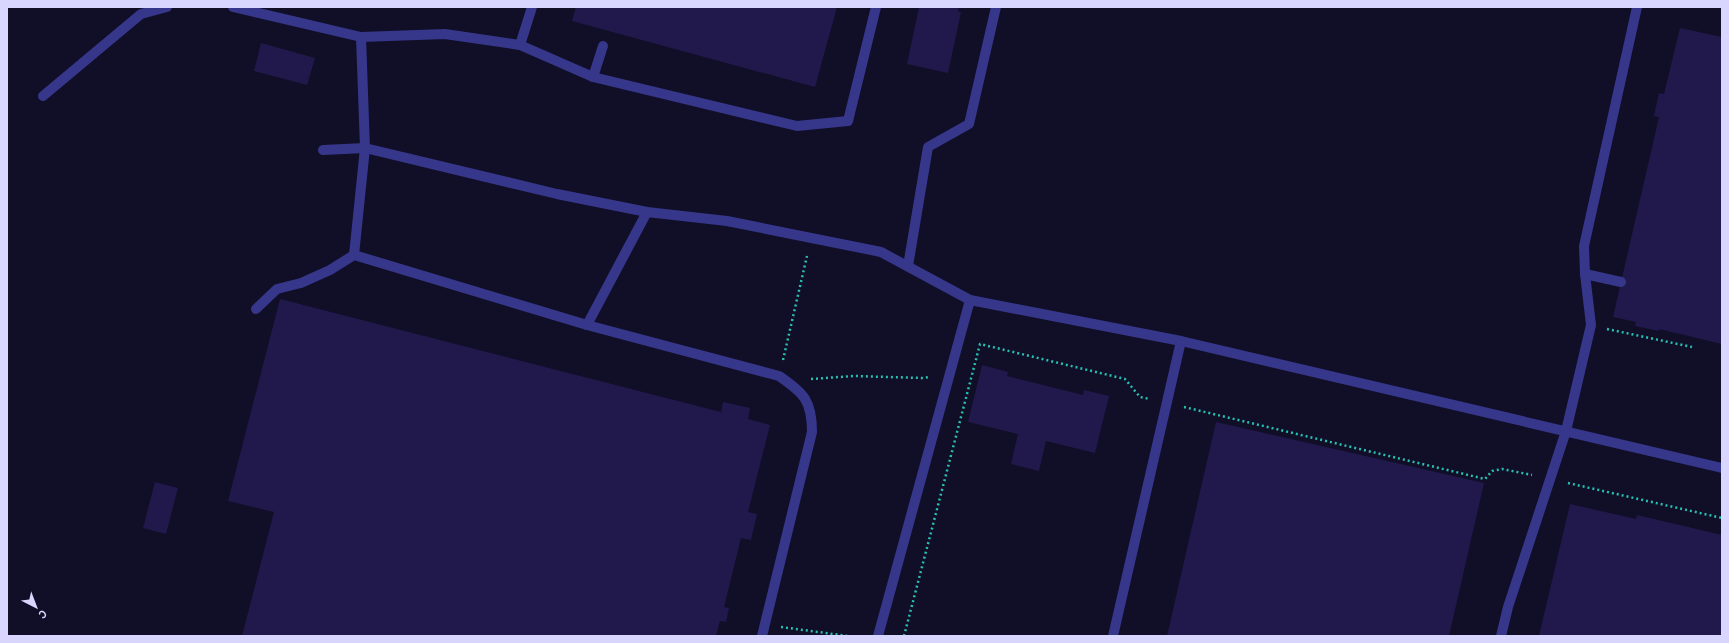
<svg xmlns="http://www.w3.org/2000/svg" width="1729" height="643" viewBox="0 0 1729 643" font-family="Overpass,sans-serif">
<style>
.building{fill:#21194b}
.lines{fill:none;stroke-linecap:round;stroke-linejoin:round}
.path{stroke:#28c1b1;stroke-width:2.5;stroke-dasharray:2 3;stroke-linecap:butt}
.lane{stroke:#36378a;stroke-width:10}
</style>
<rect width="100%" height="100%" fill="#110e28"/>
<g class="building">
<path d="M576,7H837L815,87L572,21Z"/>
<path d="M919,7H959L958,12H961L948,73L907,64Z"/>
<path d="M1680,28L1722,37V344L1659,329V331L1635,326L1636,322L1613,317L1659,117L1654,116L1659,93L1664,94Z"/>
<path d="M261,43L315,58L307,85L254,71Z"/>
<path d="M280,299L721,412L723,402L750,408L748,419L770,425L748,512L757,514L751,540L741,538L724,607L729,608L726,622L720,621L716,636H242L274,512L228,501Z"/>
<path d="M982,365L1008,372L1007,376L1083,395L1084,390L1109,396L1095,453L1046,441L1039,471L1011,464L1018,434L968,422Z"/>
<path d="M1216,422L1484,483L1449,636H1167Z"/>
<path d="M155,482L178,488L166,534L143,528Z"/>
<path d="M1570,504L1636,519L1637,515L1722,535V636H1539Z"/>
</g>
<g class="lines">
<g class="path">
<path d="M1607,329L1692,347"/>
<path d="M783,360L807,256"/>
<path d="M811,379L854,376L923,378L930,377"/>
<path d="M1184,407L1485,479L1492,471L1502,469L1532,475"/>
<path d="M1568,483L1722,518"/>
<path d="M781,627L848,636"/>
<path d="M904,636L980,344L1125,379L1140,397L1150,399"/>
</g>
<g class="lane">
<path d="M233,7L361,37L445,34L520,45L593,77L797,126L848,121L876,7"/>
<path d="M520,45L532,7"/>
<path d="M593,77L603,46"/>
<path d="M43,96L141,14L167,7"/>
<path d="M323,150L365,148L557,194L647,212L727,221L881,252L970,300L1181,341L1722,468"/>
<path d="M354,255L365,148L361,37"/>
<path d="M908,266L928,147L969,124L996,7"/>
<path d="M1585,274L1621,282"/>
<path d="M256,309L277,289L301,283L330,270L354,255L587,325L779,376C804,393 812,401 812,432L762,636"/>
<path d="M587,325L647,212"/>
<path d="M878,636L970,300"/>
<path d="M1113,636L1181,341"/>
<path d="M1501,636L1508,607L1566,431L1591,325L1585,274L1584,246L1637,7"/>
</g>
</g>
<rect width="1729" height="643" fill="none" stroke="#d8d5ff" stroke-width="16"/>
<g transform="translate(36 607) rotate(138)" stroke="#110e28" stroke-width="3" paint-order="stroke">
<path d="M0-3L7 15L0 10L-7 15Z" fill="#d8d5ff"/>
<text y="-6" font-size="11" font-weight="bold" text-anchor="middle" fill="#d8d5ff">С</text>
</g>
</svg>
